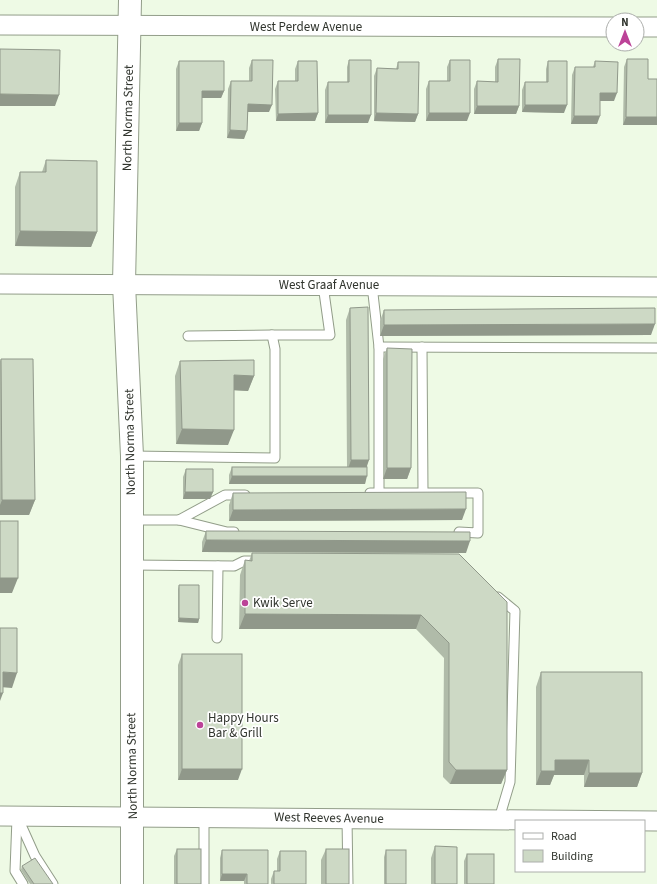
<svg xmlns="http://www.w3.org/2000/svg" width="657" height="884" viewBox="0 0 657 884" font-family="'Source Sans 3',sans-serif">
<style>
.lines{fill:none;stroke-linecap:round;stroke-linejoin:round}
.service-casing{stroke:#929d89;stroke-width:11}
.minor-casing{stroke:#929d89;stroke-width:21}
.tertiary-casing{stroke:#929d89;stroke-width:24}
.service{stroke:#fff;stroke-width:9}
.minor{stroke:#fff;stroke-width:19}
.tertiary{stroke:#fff;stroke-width:22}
.wall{fill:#b0bba9}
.shaded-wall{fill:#90988a}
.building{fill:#cdd9c5;stroke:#90988a}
.poi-dot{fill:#bc4398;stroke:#fff;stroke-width:1.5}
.labels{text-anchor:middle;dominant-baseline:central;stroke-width:3.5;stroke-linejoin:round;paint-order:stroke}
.street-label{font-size:13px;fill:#30342d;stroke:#fff}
.poi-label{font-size:13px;fill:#30342d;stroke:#fff;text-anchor:start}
</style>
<rect width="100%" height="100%" fill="#eefae5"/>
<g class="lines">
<g class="service-casing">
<g id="service">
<path d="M372,285L379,347V493"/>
<path d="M188,336L272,335"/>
<path d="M379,347L657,348"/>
<path d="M422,347L423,492"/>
<path d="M132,456L275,458V349L272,335H330L323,285"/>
<path d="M370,493H478V533L459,532"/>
<path d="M131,520H179L227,532H234"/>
<path d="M179,520L225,495H245"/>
<path d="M131,565L234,566L244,561H257"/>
<path d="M498,597L515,611L510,782L499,819"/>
<path d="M217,638L218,566"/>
<path d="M17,816L35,856L53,884"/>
<path d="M204,816V884"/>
<path d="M17,818L15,871L23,884"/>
<path d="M347,818L348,884"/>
</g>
</g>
<g class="minor-casing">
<g id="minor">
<path d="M0,25L613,27"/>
<path d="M637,27H657"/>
<path d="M0,284L657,287"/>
<path d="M0,816L657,821"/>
</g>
</g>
<g class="tertiary-casing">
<path id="tertiary" d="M130,0L124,284L132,456V884"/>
</g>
<use href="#service" class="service"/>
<use href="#minor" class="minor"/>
<use href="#tertiary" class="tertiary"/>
</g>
<g class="wall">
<path d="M498,59L519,106L516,114H474V89L477,81L495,82V67Z"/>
<path d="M627,59L648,79H657V125H623L624,67Z"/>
<path d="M252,60L269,112H248L244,139L227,138L228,89L231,81H249V68Z"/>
<path d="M349,60L368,123H325V90L328,82H347V67Z"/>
<path d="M450,60L467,121H426V89L429,81H447V67Z"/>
<path d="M179,61L224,91L221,98H202V123L199,131H176V69Z"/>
<path d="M298,61L318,113L315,121H276L275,89L278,81H295V69Z"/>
<path d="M548,61L564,113L522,112V90L525,82H546V69Z"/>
<path d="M595,61L614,101H600L597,124H571L572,75L575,67H593Z"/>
<path d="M398,62L418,114L415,122L374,121V76L377,68L396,69Z"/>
<path d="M46,160L97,232L91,247L15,246V187L20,172H42Z"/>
<path d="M350,308L367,467L365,484H229V475L232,467H347L346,320Z"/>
<path d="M384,310L651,335L380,336V321Z"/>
<path d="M387,348L411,468L407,479H383V359Z"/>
<path d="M1,359L35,500L29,515H0V361Z"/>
<path d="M180,361L254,376L248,391L234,390L228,445L176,444L175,376Z"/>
<path d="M186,469L213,492L210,499H183V477Z"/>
<path d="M233,493L462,520L229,521V505Z"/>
<path d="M206,531L466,553L202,552V542Z"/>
<path d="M252,553L459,554L507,770L501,784H450L443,777L444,658L416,629H239L240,575L245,560L249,561Z"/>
<path d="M179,585L199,619L198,623L178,622V589Z"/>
<path d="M182,654L238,780H178V665Z"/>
<path d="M541,672L642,773L637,787H584V775H554L550,785H536V687Z"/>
<path d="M435,846L457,884H431V858Z"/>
<path d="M177,849L201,884H174V856Z"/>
<path d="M326,849L349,884H321V860Z"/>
<path d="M222,850L268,884H244V881H220V858Z"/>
<path d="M386,850L406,884H384V857Z"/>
<path d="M280,851L306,884H271V879L274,871H277V859Z"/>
<path d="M467,854L494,884H464V861Z"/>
<path d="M22,866L53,884H30L21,870Z"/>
</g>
<g class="shaded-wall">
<path d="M202,91H224L221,98H199Z"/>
<path d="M600,93H617L614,101H598Z"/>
<path d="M0,94L59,95L55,106H0Z"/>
<path d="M248,104L272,105L269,112H245Z"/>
<path d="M525,105H567L564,113L522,112Z"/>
<path d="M477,106H519L516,114H474Z"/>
<path d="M318,113L315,121H276L278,114Z"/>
<path d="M376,113L418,114L415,122L374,121Z"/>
<path d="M429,113H470L467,121H426Z"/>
<path d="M328,115H371L368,123H325Z"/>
<path d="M574,116H600L597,124H571Z"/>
<path d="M626,117H657V125H623Z"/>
<path d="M179,123H202L199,131H176Z"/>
<path d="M230,130L247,131L244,139L227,138Z"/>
<path d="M20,231L97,232L91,247L15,246Z"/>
<path d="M655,324L651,335L380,336L384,325Z"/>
<path d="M234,375L254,376L248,391L229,390Z"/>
<path d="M182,429L234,430L228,445L176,444Z"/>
<path d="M351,460H369L365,472H347Z"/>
<path d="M387,468H411L407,479H383Z"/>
<path d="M232,476H367L365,484H229Z"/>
<path d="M185,492H213L210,499H183Z"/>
<path d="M2,500H35L29,515H0V505Z"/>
<path d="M466,509L462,520L229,521L233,510Z"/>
<path d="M206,540L470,541L466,553L202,552Z"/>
<path d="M0,578H18L12,593H0Z"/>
<path d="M245,614L421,615L416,629H239Z"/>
<path d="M179,618L199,619L198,623L178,622Z"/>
<path d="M3,672L17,673L12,688L0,687Z"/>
<path d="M0,693H3L0,701Z"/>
<path d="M555,760H589L584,775H554L550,785H536L541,771Z"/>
<path d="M182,769H242L238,780H178Z"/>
<path d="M456,770H507L501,784H450Z"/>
<path d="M589,773H642L637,787H584Z"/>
<path d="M222,874H247L244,881H220Z"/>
</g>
<g class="building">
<path d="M0,49L60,50L59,95L0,94Z"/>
<path d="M498,59H520L519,106H477V81L498,82Z"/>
<path d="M627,59H648V79H657V117H626Z"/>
<path d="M252,60H273L272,105L248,104L247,131L230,130L231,81H252Z"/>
<path d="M349,60H371V115H328V82H349Z"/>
<path d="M450,60H470V113H429V81H450Z"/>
<path d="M179,61H224V91H202V123H179Z"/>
<path d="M298,61H317L318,113L278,114V81H298Z"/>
<path d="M548,61H567V105H525V82H548Z"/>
<path d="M595,61L618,62L617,93H600V116H574L575,67H595Z"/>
<path d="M398,62H419L418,114L376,113L377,68L398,69Z"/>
<path d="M46,160L97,161V232L20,231V172H46Z"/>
<path d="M368,307L369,460H351L350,308Z"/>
<path d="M655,308V324L384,325V310Z"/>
<path d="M387,348L412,349L411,468H387Z"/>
<path d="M1,359H33L35,500H2Z"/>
<path d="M254,360V376L234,375V430L182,429L180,361Z"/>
<rect x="232" y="467" width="135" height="9"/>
<path d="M186,469H213V492H185Z"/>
<path d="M466,492V509L233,510V493Z"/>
<rect x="0" y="521" width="18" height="57"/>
<path d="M206,531L470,532V541L206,540Z"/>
<path d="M252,553L459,554L507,602V770H456L449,762V643L421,615L245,614V560L252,561Z"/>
<path d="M179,585H199V619L179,618Z"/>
<path d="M0,628H17V673L3,672V693H0Z"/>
<rect x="182" y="654" width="60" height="115"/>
<path d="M541,672H642V773H589V760H555V771H541Z"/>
<path d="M435,846L457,847V884H435Z"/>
<rect x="177" y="849" width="24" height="35"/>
<rect x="326" y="849" width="23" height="35"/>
<path d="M222,850H268V884H247V874H222Z"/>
<rect x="386" y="850" width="20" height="34"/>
<path d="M280,851H306V884H274V871H280Z"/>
<rect x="467" y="854" width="27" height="30"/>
<path d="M35,858L53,884H34L22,866Z"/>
</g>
<g class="poi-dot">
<circle cx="245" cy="603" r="4"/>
<circle cx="200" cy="725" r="4"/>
</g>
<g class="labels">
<g class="street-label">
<text x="306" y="27">West Perdew Avenue</text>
<text transform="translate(128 118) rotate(-89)">North Norma Street</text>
<text x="329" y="285">West Graaf Avenue</text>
<text transform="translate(130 442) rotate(-91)">North Norma Street</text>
<text transform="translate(132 766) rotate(-91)">North Norma Street</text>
<text transform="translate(329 818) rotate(1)">West Reeves Avenue</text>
</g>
<g class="poi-label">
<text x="253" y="603">Kwik Serve</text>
<text x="208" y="718">Happy Hours<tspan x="208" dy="15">Bar &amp; Grill</tspan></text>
</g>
</g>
<rect x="515" y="820" width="130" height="52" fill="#ffffff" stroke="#acaeab"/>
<rect x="523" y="833" width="20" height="6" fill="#ffffff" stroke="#acaeab"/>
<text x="551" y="840" font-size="12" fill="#30342d">Road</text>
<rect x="523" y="850" width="20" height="12" fill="#cdd9c5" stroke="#acaeab"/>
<text x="551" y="860" font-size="12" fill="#30342d">Building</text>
<g transform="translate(625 32)"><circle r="19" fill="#ffffff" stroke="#acaeab"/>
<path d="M0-3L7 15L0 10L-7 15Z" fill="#bc4398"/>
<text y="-6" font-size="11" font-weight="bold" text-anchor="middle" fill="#30342d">N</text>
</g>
</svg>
